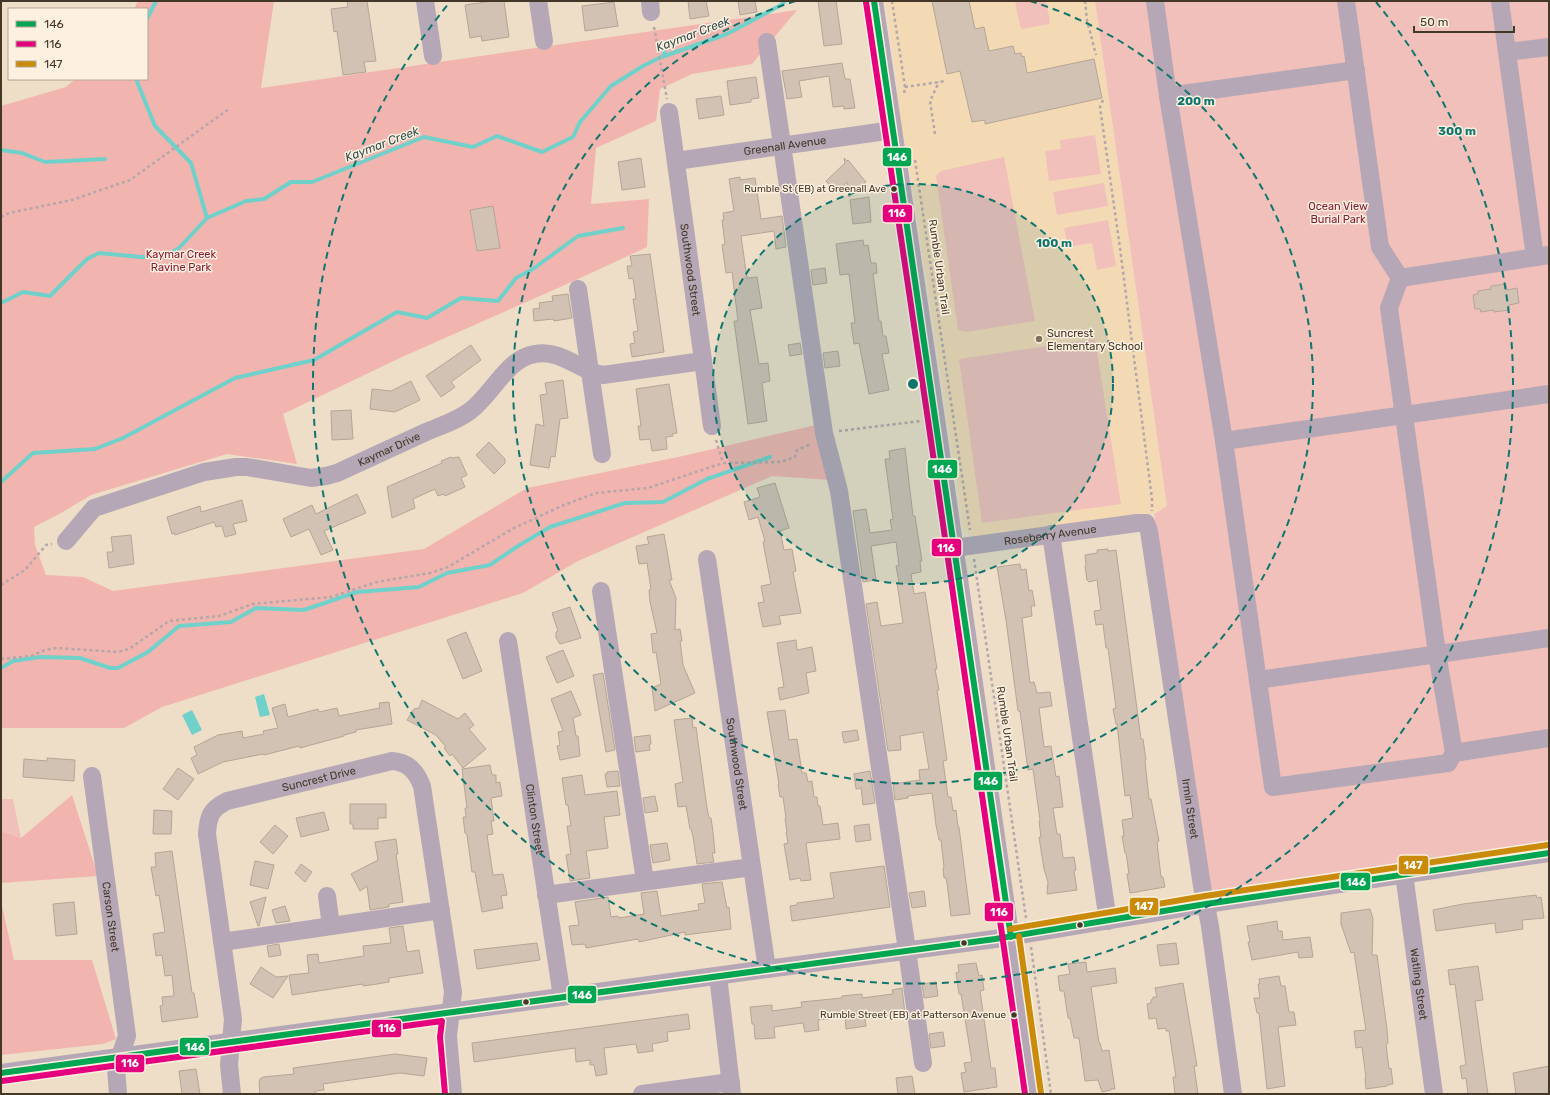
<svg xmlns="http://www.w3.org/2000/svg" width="1550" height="1095" font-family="Rubik,sans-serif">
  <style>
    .built { fill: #f4d9b5 }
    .green { fill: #f1c0ba }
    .forest { fill: #f2b4af }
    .water { fill: #70d1ca }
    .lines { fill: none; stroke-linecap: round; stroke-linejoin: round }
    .stream { stroke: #70d1ca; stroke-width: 4 }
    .building { fill: #d2c2b3; stroke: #b5a597 }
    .path { stroke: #b3a7aa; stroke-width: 2.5; stroke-dasharray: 3 3; stroke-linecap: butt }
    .minor { stroke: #b5a7b5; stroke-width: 18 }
    .bus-1-casing { stroke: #fcf0e0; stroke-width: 9 }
    .bus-2-casing { stroke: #fcf0e0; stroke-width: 9 }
    .bus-3-casing { stroke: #fcf0e0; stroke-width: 9 }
    .bus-1 { stroke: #00a651; stroke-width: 6 }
    .bus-2 { stroke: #e5007d; stroke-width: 6 }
    .bus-3 { stroke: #ca8a0a; stroke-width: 6 }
    .ring { fill: none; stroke: #0f766e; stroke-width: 2; stroke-dasharray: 7 5 }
    .bus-dot { fill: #433728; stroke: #fcf0e0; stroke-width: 1.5 }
    .poi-dot { fill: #7f7160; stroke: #fcf0e0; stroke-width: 1.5 }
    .labels { text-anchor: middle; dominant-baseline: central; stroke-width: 3; stroke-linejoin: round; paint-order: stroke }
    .bus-label { font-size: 10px; fill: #433728; stroke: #fcf0e0; text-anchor: end }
    .street-label { font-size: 11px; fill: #433728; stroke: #fcf0e0 }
    .park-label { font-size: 11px; fill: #871b32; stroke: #fcf0e0 }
    .poi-label { font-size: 11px; fill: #433728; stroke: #fcf0e0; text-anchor: start }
    .water-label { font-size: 12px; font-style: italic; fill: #304e4d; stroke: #fcf0e0 }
    .centre { fill: #0f766e; stroke: #fcf0e0; stroke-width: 2 }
    .ring-label { font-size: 12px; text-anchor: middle; font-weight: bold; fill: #0f766e; stroke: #fcf0e0; stroke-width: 3; stroke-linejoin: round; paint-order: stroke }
    .line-badge { stroke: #fcf0e0; stroke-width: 1.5 }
    .badge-label { font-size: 11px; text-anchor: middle; font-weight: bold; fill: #fff }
  </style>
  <rect width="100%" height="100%" fill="#eeddc7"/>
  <!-- built -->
  <path class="built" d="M886,1H1095L1167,506L1154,514L976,536L968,534L964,529L911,173L910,169L906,163L896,96L898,88Z"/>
  <!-- green -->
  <path class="green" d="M1015,1H1046L1050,22L1049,24L1022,29L1020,26Z
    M1095,1H1549V843L1222,892C1211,892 1209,885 1206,876L1154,514L1167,506Z
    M1095,135L1101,174L1049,181L1045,151L1061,149L1060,140Z
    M1004,157L1035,321L966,332L958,330L936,176L941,171Z
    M1104,183L1108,206L1057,215L1053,192Z
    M1108,220L1116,266L1097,270L1092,243L1068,247L1064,228Z
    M1095,339L1121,504L982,523L959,359Z
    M1,799H13L21,838L1,831Z"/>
  <!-- forest -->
  <path class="forest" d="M138,1H274L261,88L797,10L752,64L692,74L660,89L656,121L596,148L591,204L649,199L647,247L576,280L402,357L283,414L297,464L227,454L91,495L61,513L34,527L35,545L46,575L83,577L113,591L424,549L527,488L683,456L816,425L831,480L772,476L578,561L523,593L162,707L124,728H1V106L66,87L75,79H147V9H134Z
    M72,795L98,876L1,883V831L21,838Z
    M1,901L14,960H92L116,1039L103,1044L1,1055Z"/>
  <!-- water -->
  <path class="water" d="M264,694L270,715L260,717L255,697Z
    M192,710L202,730L192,735L182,715Z"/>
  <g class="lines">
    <!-- stream -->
    <path class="stream" d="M147,19L156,1
      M664,56L665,46
      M136,79L155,126L191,163L207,218
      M1,150L22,153L45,162L105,159
      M1,303L23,292L50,296L87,259L99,253L141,257H165L179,248L207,218L246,201L264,199L291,182H312L424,137L473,147L497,136L542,152L573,137L580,122L611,86L643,66L659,58L727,34L781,5L785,1
      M1,482L33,453L95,449L123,438L235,378L314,360L397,312L427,318L461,298L498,301L516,278L533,269L578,236L623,228
      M1,668L13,661L40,657L80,658L110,668H118L148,652L179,626L231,622L256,608L304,610L357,592L419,587L447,573L490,565L518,546L550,527L625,503L663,502L707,479L770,457"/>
  </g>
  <!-- building -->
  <path class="building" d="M347,1H367L376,61L364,62L366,72L343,75L337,31L334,32L331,9L348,7Z
    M493,1H504L509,37L482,41L481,36L470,38L465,5Z
    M688,1H706L709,16L690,19Z
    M738,1H755L757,12L740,15Z
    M818,1H836L842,44L824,46Z
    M932,1H969L975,29L984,27L989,51L1013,46L1015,54L1021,53L1022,57L1024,56L1027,73L1094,59L1102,98L985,124V120L972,122L960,71L947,74Z
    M614,2L618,26L585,31L582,6Z
    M842,63L845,79H850L855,108L844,109V106L833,107L829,76L799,81L802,97L787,99L782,71Z
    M756,77L759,98L751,99V102L730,105L727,81Z
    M721,96L724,115L699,119L696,99Z
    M641,158L645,187L622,190L618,162Z
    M844,158L847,161L848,160L866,182L849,197L847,182L837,193L826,181L845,163Z
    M740,177V180L755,178L761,219L782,216L786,247L776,249L774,231L741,236L747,278L757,277L762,308L750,310L759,364L768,363L770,381L762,383L767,421L748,424L734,321H738L732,272L726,273L722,245L725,244L722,220H724L723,213L734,211L729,179Z
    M869,197L871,222L853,224L850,200Z
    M493,206L500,248L477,251L470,210Z
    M863,240L864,246L868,245L871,263H876L877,273L873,274L879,321H881L883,336H886L889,353L882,354L889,390L869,394L859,343L854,344L851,323H855L849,274L840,275L836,244Z
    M650,254L664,352L632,357L630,344L635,343L633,332L638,331L633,299H636L633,278L629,279L627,266H632L630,256Z
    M825,268L827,283L813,285L811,270Z
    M1506,284L1507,290L1517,288L1519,303L1509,305V310L1494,312V310L1481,312L1480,309H1475L1473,295L1478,294V291L1491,289V286Z
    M568,294L572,318L554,321L553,319L534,321L533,309L540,308L539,303L553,301L552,296Z
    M800,343L802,354L790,356L788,345Z
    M471,345L481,360L451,382L455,387L441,397L426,376Z
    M838,351L840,366L825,368L823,353Z
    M563,380L568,418L560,419L555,457L551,456L549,468L530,465L536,424L544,426L540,395L547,394L545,383Z
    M411,381L420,400L395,412L370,409L372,389L391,391Z
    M669,384L677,433L672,434L673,436L666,437L667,449L652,451L650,439L640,440L638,426H641L636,389Z
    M351,410L353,439L332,440L331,411Z
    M489,442L505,459V463L494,474L476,455Z
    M905,448L913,516H915L922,561H920L921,572L911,574L914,594L925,592L937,669H935L939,690H937L947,760L943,761L948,797H951L953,811L956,810L958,827H959L970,914L951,916L947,883L946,878H944L943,868L944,867L941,840H939L936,825L932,793L908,796V798L895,800L893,784L920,780L919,770L929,769L923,732L900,736L901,750L888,751L866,604L877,602L881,626L903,623L897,583L899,582L896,566L899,565L896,542L871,546L876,580L863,582L853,511L866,509L870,533L892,530L890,520L893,519L885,459H890L889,451Z
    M451,457L452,458L459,457L467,475L461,478L465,487L445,496L444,494L438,496L435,489L413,499L415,508L392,518L387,487L442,463L441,461Z
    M775,483L789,528L780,531L784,550L792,549L796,571L793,572L801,613L779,616L781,624L763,627L758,603L764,602L761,586L771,584L763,542L765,541L758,517L749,520L744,502L760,497L757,488Z
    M357,494L366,513L324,531L333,550L321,555L309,529L291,537L283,519L312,505L316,514Z
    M242,500L247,521L233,524L236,534L225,537L222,526L216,527L214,522L175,535V533L172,534L167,517L200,506L201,512Z
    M664,534L672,580H669L676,598L675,630L680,629L682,641H680L683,665L695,693L655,711L652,688L661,684L656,652L653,653L651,634L657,633L650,602L649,590L651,589L647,563L639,564L636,546L649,544L647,537Z
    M131,535L134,564L109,568L107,552H113L111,537Z
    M1108,549V551L1116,550L1141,739H1143L1146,760L1145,761L1149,799H1151L1159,841L1157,842L1161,877H1163L1165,887L1130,893L1127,874H1129L1126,853H1125L1122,836H1124L1122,820L1133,818L1130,795L1125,796L1117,724H1116L1113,709L1116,708L1108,648H1106L1103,624L1096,625L1094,611L1101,610L1097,580L1089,582L1087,580L1085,566L1086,565L1085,555L1097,553V550Z
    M1020,564L1021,570L1026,569L1029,591L1032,590L1035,606H1031L1032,616L1022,618L1030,683L1034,682L1037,693L1050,692L1052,706L1039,708L1044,747L1051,746L1056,777L1059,776L1063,807L1053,808L1057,834H1060L1063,858L1074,857L1076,870L1074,871L1077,890L1047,894L1048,882L1044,869L1039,837H1041L1039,821L1040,820L1033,769L1028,770L1020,711H1018L1006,620L997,567Z
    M570,607L581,638L560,644L556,638V632L558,631L552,613Z
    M466,632L482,671L463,679L447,640Z
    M796,640L797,650L812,647L816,671L806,673L809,693L780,700L778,688L784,687L777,643Z
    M563,650L574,676L557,683L546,657Z
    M603,673L615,750L606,752L593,675Z
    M571,691L581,715L573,718L576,736H578L580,756L560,760L557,746L560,745L558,732L563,731L551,699Z
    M422,700L458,719L465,713L474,725L469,729L486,749L463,768L452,754L450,756L444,748L446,747L436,735L407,720L414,709L419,708Z
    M389,702L392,724L356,730V732L344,735V736L300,748L299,746L264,755L263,754L223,762L198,774L191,758L197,755L194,747L218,735L242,731L243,738L264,734L263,731L278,728L272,708L285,704L288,717L318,709L319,712L337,708L339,716L380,708L379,703Z
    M785,710L789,740L797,739L802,773H806L808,782L812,781L814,797H817L818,806H820L823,825L838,823L840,839L806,843L811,880L801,881L800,878L790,880L784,844L788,843L786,832H787L785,819L786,818L783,797H780L778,784H779L767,712Z
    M692,718L693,728L696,727L707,808L709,818H711L713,832L715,853H712L714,862L697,864L693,836L691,829H690L686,806L678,807L675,784L683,782L674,720Z
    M857,730L859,740L844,743L842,732Z
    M650,735L651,744L649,745L650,750L636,752L634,737Z
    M47,758L75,760L74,781L23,777L24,759L47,761Z
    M490,765L492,775H496V783L500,782L502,796L491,798L494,821H491L493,834L487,835L493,875L503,874L507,895L501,896L503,908L482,912L475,872H472L467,835L465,833L463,817H466L465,808H467L462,769Z
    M178,768L194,779L178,800L163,789Z
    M618,771L620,786L607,787L605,774H607V772Z
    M870,771L875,803L863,805L861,788L856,789L854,774Z
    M582,775L585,795L617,791L620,815L604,817L608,848L586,851L590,878L570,881L566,855L571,854L567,826H571L568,805H566L562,778Z
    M655,796L658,811L645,813L643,798Z
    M350,804H386V818H378V829H353V824H350Z
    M154,810L172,811L171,834H153Z
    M324,812L329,830L301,837L296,818Z
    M869,824L871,840L856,842L854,826Z
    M275,825L288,836L273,854L260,842Z
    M396,839L398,854H396L403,902L389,904V907L370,910L367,886L360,891L351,874L378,860L375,842Z
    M667,843L670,860L653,863L650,845Z
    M172,851L192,993H194L198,1017L162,1022L160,1006L163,1005L162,997L174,996L172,975L165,976L162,955L156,956L153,934L165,932L159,895L156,896L151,867H156L155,853Z
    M255,861L274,865L268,889L250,885Z
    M301,864L312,872L305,882L295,873Z
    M884,866L890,907L792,921L790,906L797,905V903L834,898L830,873Z
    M722,882L727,908L729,907L731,929L685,935V932L639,942L638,939L586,948L585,944L572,945L569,926L579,925L575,902L608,897L611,917L618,916L619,918L644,914L641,893L657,891L661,916L699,910L698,904L705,903L702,884Z
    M924,891L926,906L912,908L909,893Z
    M1536,895L1537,898L1541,897L1544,918L1522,920L1523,929L1496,933L1495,923L1436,931L1433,910L1463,904Z
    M266,897L259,926H258L250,902Z
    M74,902L77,934L56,936L53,904Z
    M285,906L290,921L276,923L272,910Z
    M1370,909L1373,919L1372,955H1377L1387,1029L1388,1043L1386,1044L1389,1069L1391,1068L1393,1084L1387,1085V1086L1366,1089L1365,1078H1366L1362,1047L1356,1048L1354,1031L1366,1030L1361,998L1354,952L1351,953L1341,924V913Z
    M1277,921L1278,931H1282L1283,940L1310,937L1313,957L1299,958L1298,952L1252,960L1248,942H1250L1247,926Z
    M403,926L407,952L419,950L423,973L389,978V982L377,984L363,986V984L292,995L289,975L309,973L307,955L318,954L319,963L364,956L363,946L391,943L389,928Z
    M537,943L540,960L477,969L474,950Z
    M1176,943L1179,964L1160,966L1157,945Z
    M279,944L281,955L269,957L267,946Z
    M1086,962L1087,972L1115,968L1117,983L1091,987L1099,1043H1100L1102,1051L1109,1050L1115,1089H1111V1090L1102,1092L1098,1080L1085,1081L1079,1038H1074L1070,1018H1068L1064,991H1060L1058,976L1070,974L1068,964Z
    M976,963L979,976L982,975L984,990L980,991L991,1068H995L997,1087L964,1092L961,1073L966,1072L964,1063L972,1062L961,994H959L956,973L959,972L958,965Z
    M1478,966L1483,1000L1475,1001L1488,1094H1468L1466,1078L1462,1079L1460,1066L1466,1065L1455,984L1450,985L1448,970Z
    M261,967L276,977L288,976L273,998L250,984Z
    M1279,976L1281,986H1285L1289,1012H1294L1296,1025L1278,1027L1285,1086L1267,1089L1259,1013H1257L1254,998H1260L1258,984H1260L1259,979Z
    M936,982L938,996L924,998L922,984Z
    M1183,983L1197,1066H1194L1198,1094H1175L1173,1077H1176L1169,1031H1166V1028L1158,1029L1156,1018L1149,1019L1147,1004L1151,1003V1000L1153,999V997H1157L1155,988Z
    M902,988L905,1014L865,1019L866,1026L846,1029L845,1017L818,1020L819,1030L805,1032L803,1023L774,1027L775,1038L755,1039L754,1024H752L750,1007L772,1005V1011L802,1007L801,1002L842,998V996L862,994V998L893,994L892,990Z
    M688,1014L690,1029L667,1032L668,1041L652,1044L653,1051L638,1053L636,1044L604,1048L607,1074L596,1076L594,1065H590V1060L576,1062L575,1048L474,1062L472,1043Z
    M943,1032L945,1046L931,1048L929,1034Z
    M395,1054L427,1058L424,1076L400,1073L323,1084L324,1090L315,1091L316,1094H260L259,1082L260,1079L263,1077L294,1074L293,1068Z
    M1549,1066V1094H1516L1513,1073Z
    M196,1069L200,1094H182L179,1071Z
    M912,1076L915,1094H898L896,1078Z"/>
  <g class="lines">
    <!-- path -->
    <path class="path" d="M892,1L905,87L904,94
      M1085,1L1087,20L1096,55
      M654,27L667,99
      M905,87L946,81
      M1103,100L1100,107L1120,248L1152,499V511
      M935,134L930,101L939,82
      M915,160L970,530
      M1,217L9,213L72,200L130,180L229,109
      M839,431L921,421
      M716,440L723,463
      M974,559L1026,918
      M1,585L25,570L46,545L52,544
      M1,659L31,656L45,650L57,648L118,652L129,649L169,621L219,616L253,604L331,597L377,582L430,573L448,567L514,528L564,505L596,493L648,488L723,463L781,462L795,457L797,450L811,444
      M1031,947L1051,1094"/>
    <!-- minor -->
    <g class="minor">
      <path d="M425,1L433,56"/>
      <path d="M538,1L544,41"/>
      <path d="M650,1L651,12"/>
      <path d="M874,1L936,419L1033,1094"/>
      <path d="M1155,1L1168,96L1224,441L1273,787L1448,763L1454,753L1549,738"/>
      <path d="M1346,1L1380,247L1400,278L1389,308L1437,653L1454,753"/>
      <path d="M1500,1L1535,257"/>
      <path d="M767,42L824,433L839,491L907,950L923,1063"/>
      <path d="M1508,52L1549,47"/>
      <path d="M1168,96L1356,70"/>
      <path id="s1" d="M669,112L712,426"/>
      <path id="s2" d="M676,161L893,130"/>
      <path d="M1400,278L1549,255"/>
      <path d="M578,289L602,454"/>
      <path d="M1224,441L1549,394"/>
      <path d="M1051,534L1108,921"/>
      <path id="s3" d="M66,541L94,508L204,472L236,467H247L311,478L326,476L337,473C367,459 396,446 426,432C440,426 457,421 470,411C492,395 507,358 535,354C562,349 579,371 603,375L703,361"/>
      <path id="s4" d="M954,548L1137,523H1146L1149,531L1202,886L1210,926L1233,1094"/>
      <path id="s5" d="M707,559L767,969"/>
      <path d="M601,591L645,881"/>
      <path id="s6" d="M508,641L562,997"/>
      <path d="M1258,680L1549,638"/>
      <path id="s7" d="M92,776L127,1036L116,1068L118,1094"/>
      <path id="s8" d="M1404,874L1434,1094"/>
      <path d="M546,895L752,867"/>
      <path d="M327,896L331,926"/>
      <path d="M222,942L441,910"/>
      <path d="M718,976L732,1094"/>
      <path d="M1,1073L767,969L995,939L1206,904L1549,853"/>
      <path id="s9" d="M232,1094L229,1065L233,1019L207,834C208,816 211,809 227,801L392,761C408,762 416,771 422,786L453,992L448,1036L453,1094"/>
      <path d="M642,1094L731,1082"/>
    </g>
    <!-- bus-1 casing -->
    <g class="bus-1-casing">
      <path id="bus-1" d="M874,1L1011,937
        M1,1073L995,939L1206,904L1549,853"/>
    </g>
    <!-- bus-2 casing -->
    <g class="bus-2-casing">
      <path id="bus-2" d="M866,2L928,420L1025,1094
        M2,1081L442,1021L440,1037L445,1094"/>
    </g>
    <!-- bus-3 casing -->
    <g class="bus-3-casing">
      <path id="bus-3" d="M1010,929L1205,896L1548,845
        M1019,936L1041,1093"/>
    </g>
    <!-- bus-1 -->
    <use href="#bus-1" class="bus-1"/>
    <!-- bus-2 -->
    <use href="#bus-2" class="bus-2"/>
    <!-- bus-3 -->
    <use href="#bus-3" class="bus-3"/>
  </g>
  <!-- distance rings -->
  <circle cx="913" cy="384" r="200" fill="#0f766e" fill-opacity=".12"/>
  <g class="ring">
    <circle cx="913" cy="384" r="200"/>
    <path d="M1030 1A400 400 0 1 1 796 1"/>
    <path d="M1376 2A600 600 0 1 1 450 2"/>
  </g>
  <!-- markers -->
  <g class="bus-dot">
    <circle cx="894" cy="189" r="3.5"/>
    <circle cx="1080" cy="925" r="3.5"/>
    <circle cx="964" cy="943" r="3.5"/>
    <circle cx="526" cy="1002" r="3.5"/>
    <circle cx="1014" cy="1015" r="3.5"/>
  </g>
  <circle class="poi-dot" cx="1039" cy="339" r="4"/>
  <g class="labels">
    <!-- bus labels -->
    <g class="bus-label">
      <text x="886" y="189">Rumble St (EB) at Greenall Ave</text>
      <text x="1006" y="1015">Rumble Street (EB) at Patterson Avenue</text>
    </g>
    <!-- street labels -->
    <g class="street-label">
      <text stroke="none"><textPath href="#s2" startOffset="110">Greenall Avenue</textPath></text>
      <text transform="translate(939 267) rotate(82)">Rumble Urban Trail</text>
      <text stroke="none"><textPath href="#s1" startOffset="159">Southwood Street</textPath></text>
      <text stroke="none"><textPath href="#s3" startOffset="351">Kaymar Drive</textPath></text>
      <text stroke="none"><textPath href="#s4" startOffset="97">Roseberry Avenue</textPath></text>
      <text transform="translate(1007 734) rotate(82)">Rumble Urban Trail</text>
      <text stroke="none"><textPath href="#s5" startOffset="207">Southwood Street</textPath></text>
      <text stroke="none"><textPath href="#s9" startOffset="398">Suncrest Drive</textPath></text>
      <text stroke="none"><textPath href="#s4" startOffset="483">Irmin Street</textPath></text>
      <text stroke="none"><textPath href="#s6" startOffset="180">Clinton Street</textPath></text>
      <text stroke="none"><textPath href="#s7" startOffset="142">Carson Street</textPath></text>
      <text stroke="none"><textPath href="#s8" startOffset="111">Watling Street</textPath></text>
    </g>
    <!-- park labels -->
    <g class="park-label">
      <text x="1338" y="206">Ocean View<tspan x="1338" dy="13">Burial Park</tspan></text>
      <text x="181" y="254">Kaymar Creek<tspan x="181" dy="13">Ravine Park</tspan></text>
    </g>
    <!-- poi labels -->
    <g class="poi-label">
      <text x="1047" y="333">Suncrest<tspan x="1047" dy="13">Elementary School</tspan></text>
    </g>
    <!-- water labels -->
    <g class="water-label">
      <text transform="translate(693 34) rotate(-21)">Kaymar Creek</text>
      <text transform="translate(382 144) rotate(-21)">Kaymar Creek</text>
    </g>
  </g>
  <circle cx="913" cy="384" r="6" class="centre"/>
  <g class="ring-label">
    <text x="1196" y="105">200 m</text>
    <text x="1457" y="135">300 m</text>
    <text x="1054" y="247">100 m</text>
  </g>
  <g class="line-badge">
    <rect x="882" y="147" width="30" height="20" rx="4" fill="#00a651"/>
    <rect x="882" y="204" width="31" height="19" rx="4" fill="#e5007d"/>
    <rect x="927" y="459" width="31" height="20" rx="4" fill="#00a651"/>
    <rect x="931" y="538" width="31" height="19" rx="4" fill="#e5007d"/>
    <rect x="973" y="771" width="30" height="20" rx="4" fill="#00a651"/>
    <rect x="1398" y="855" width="31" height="20" rx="4" fill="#ca8a0a"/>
    <rect x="1340" y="872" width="31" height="19" rx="4" fill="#00a651"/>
    <rect x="1129" y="897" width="30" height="19" rx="4" fill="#ca8a0a"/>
    <rect x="984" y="902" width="30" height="20" rx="4" fill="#e5007d"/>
    <rect x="567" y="985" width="30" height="19" rx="4" fill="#00a651"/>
    <rect x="371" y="1019" width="31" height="19" rx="4" fill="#e5007d"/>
    <rect x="179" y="1037" width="31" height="19" rx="4" fill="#00a651"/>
    <rect x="115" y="1054" width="30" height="19" rx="4" fill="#e5007d"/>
  </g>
  <g class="badge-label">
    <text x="897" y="161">146</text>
    <text x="897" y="217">116</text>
    <text x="942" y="473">146</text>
    <text x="946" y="552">116</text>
    <text x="988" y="785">146</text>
    <text x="1413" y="869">147</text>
    <text x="1356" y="886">146</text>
    <text x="1144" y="910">147</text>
    <text x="999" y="916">116</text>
    <text x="582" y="999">146</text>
    <text x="387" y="1032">116</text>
    <text x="195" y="1051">146</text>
    <text x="130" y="1067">116</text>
  </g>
  <!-- border -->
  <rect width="1550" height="1095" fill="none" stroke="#433728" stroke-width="4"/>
  <!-- legend -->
  <rect x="8" y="8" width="140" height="72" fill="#fcf0e0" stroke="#b2a696"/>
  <rect x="16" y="21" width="20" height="6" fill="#00a651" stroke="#b2a696"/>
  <text x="44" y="28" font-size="12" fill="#433728">146</text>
  <rect x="16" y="41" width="20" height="6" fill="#e5007d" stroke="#b2a696"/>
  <text x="44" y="48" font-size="12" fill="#433728">116</text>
  <rect x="16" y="61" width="20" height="6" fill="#ca8a0a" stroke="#b2a696"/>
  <text x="44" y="68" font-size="12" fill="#433728">147</text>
  <!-- scale -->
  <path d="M1414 26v6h100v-6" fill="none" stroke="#433728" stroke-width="2"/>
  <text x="1420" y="26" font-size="12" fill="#433728" stroke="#fcf0e0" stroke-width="3" paint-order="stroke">50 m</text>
</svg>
